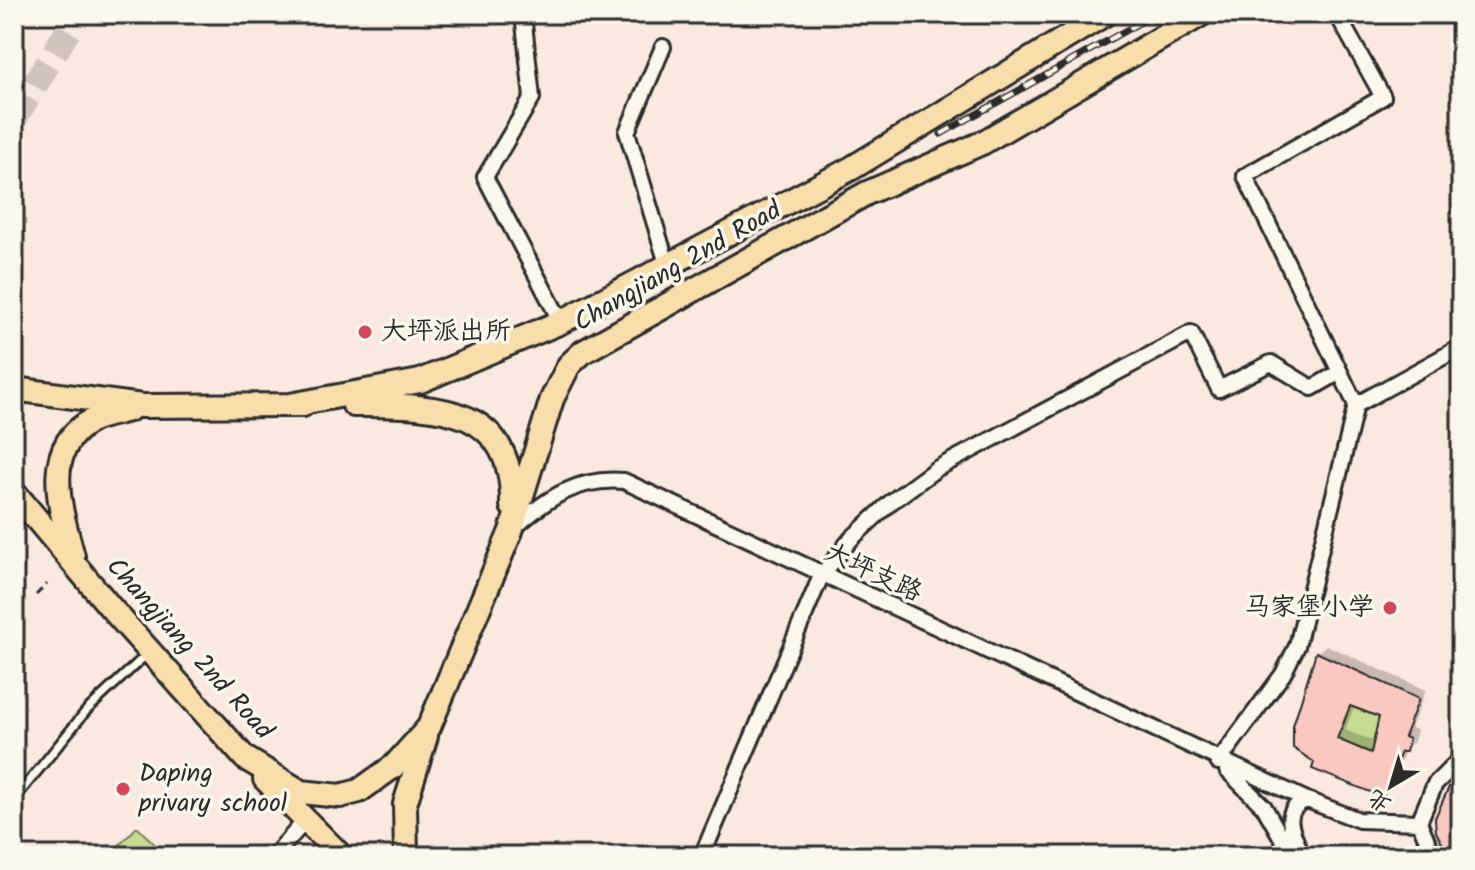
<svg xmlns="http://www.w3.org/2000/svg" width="1475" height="870" font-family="Kalam,'LXGW WenKai TC',sans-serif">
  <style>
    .green { fill: #c7dc91; stroke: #79845e; stroke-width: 2 }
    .shadow { fill: #0003; fill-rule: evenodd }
    .building { fill: #f9c9c1; stroke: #2b2b2b; stroke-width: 2; fill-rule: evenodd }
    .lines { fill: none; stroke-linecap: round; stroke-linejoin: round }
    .highway-tunnel { stroke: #d1c3bb; stroke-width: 26; stroke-dasharray: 26 13; stroke-linecap: butt }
    .lane-casing { stroke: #2b2b2b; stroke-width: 13 }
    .street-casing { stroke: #2b2b2b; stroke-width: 20 }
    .primary-casing { stroke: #2b2b2b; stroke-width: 28 }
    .path { stroke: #2b2b2b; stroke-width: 3; stroke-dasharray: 8 6; stroke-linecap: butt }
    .lane { stroke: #fbf7ec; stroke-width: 7 }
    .street { stroke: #fbf7ec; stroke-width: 14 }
    .primary { stroke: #f8deab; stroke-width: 22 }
    .rail-casing { stroke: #2b2b2b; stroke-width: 7 }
    .rail { stroke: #fbf7ec; stroke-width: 4; stroke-dasharray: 12; stroke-linecap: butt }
    .poi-dot { fill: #d1495b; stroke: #fbf7ec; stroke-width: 3 }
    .labels { text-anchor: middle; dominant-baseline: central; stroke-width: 7; stroke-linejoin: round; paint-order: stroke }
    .street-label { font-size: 26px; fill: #2b2b2b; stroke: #fbf7ec }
    .poi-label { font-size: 26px; fill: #2b2b2b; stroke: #fbf7ec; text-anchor: start }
  </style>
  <rect width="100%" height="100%" fill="#fae9df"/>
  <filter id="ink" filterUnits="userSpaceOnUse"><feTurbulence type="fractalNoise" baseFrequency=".0125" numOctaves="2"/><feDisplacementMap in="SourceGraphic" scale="16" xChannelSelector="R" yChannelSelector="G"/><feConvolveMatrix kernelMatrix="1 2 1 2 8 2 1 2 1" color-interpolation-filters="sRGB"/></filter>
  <g filter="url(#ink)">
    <!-- green -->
    <path class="green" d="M1347,705L1379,717L1371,753L1334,738C1342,730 1349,716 1347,705Z
      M137,827L167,856H109Z"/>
    <!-- shadow -->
    <path class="shadow" d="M1326,645L1426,690L1411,728L1417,730L1414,741L1405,750L1391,786L1382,795L1315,768L1317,654ZM1355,705L1381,716L1376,742L1345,730Z"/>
    <!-- building -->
    <path class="building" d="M1316,652L1419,699L1404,737L1409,739L1406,752H1401L1383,797L1312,769L1314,762L1293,748V726ZM1350,706L1379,717L1371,753L1337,739Z
      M1461,778V856H1449L1436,832L1435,818L1449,787Z"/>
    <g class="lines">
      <!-- highway-tunnel -->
      <path class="highway-tunnel" d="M14,119L78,14"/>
      <!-- lane casing -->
      <g class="lane-casing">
        <path id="lane" d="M14,800L86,711L148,653"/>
      </g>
      <!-- street casing -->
      <g class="street-casing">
        <path id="street" d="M523,14L532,98L485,177L561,322
          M663,47L627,132L668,267
          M1356,405L1461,347
          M514,528C547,498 578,477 624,481L1307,800L1359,820L1419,822
          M1218,762L1283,674L1297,646L1356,405L1245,176L1383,97L1337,14
          M1227,770L1264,807L1292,856
          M274,856L304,822
          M702,856L821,576L851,539L891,502L936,469L1191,333L1219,389L1271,363L1312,388L1340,372
          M1303,856C1294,837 1278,810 1307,800
          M1434,856L1419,822L1435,784L1461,758"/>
      </g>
      <!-- primary casing -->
      <g class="primary-casing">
        <path id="primary" d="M14,389L142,406L303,405
          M290,405L420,381L561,322L852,168L1105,14
          M354,405C433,406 514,402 512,506
          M14,492L111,608L245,758L301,792L340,796L359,791L394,766L429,727L511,531L552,399L569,365L583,352L867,193L982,143L1202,14
          M73,556C61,511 39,447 93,420C104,415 118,413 129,410
          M265,779L341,856
          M406,856L405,804L426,736"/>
      </g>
      <!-- path -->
      <path class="path" d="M36,595L47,584"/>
      <!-- lane -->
      <use href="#lane" class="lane"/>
      <!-- street -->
      <use href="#street" class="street"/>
      <!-- primary -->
      <use href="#primary" class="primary"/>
      <!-- rail casing -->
      <g class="rail-casing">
        <path id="rail" d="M941,134L1155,14"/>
      </g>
      <!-- rail -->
      <use href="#rail" class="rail"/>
    </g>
  </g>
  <!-- markers -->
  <g class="poi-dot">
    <circle cx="365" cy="332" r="8"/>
    <circle cx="1390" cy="608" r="8"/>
    <circle cx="123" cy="789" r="8"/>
  </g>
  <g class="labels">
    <!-- street labels -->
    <g class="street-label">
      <text transform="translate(678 267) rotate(-30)">Changjiang 2nd Road</text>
      <text transform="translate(873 573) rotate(25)">大坪支路</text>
      <text transform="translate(189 649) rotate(48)">Changjiang 2nd Road</text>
    </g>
    <!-- poi labels -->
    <g class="poi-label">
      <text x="381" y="332">大坪派出所</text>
      <text x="1374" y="608" text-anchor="end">马家堡小学</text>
      <text x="139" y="774">Daping<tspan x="139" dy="30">privary school</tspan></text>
    </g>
  </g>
  <!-- margin -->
  <rect width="1475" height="870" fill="none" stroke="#fbf7ec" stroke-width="48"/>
  <rect x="24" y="24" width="1427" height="822" fill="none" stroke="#2b2b2b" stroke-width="3" filter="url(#ink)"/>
  <!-- north arrow -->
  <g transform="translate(1391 786) rotate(218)" stroke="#fbf7ec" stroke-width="6" paint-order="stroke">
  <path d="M0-6L14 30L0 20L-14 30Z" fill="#2b2b2b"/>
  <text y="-12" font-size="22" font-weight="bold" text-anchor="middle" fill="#2b2b2b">北</text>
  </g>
</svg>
